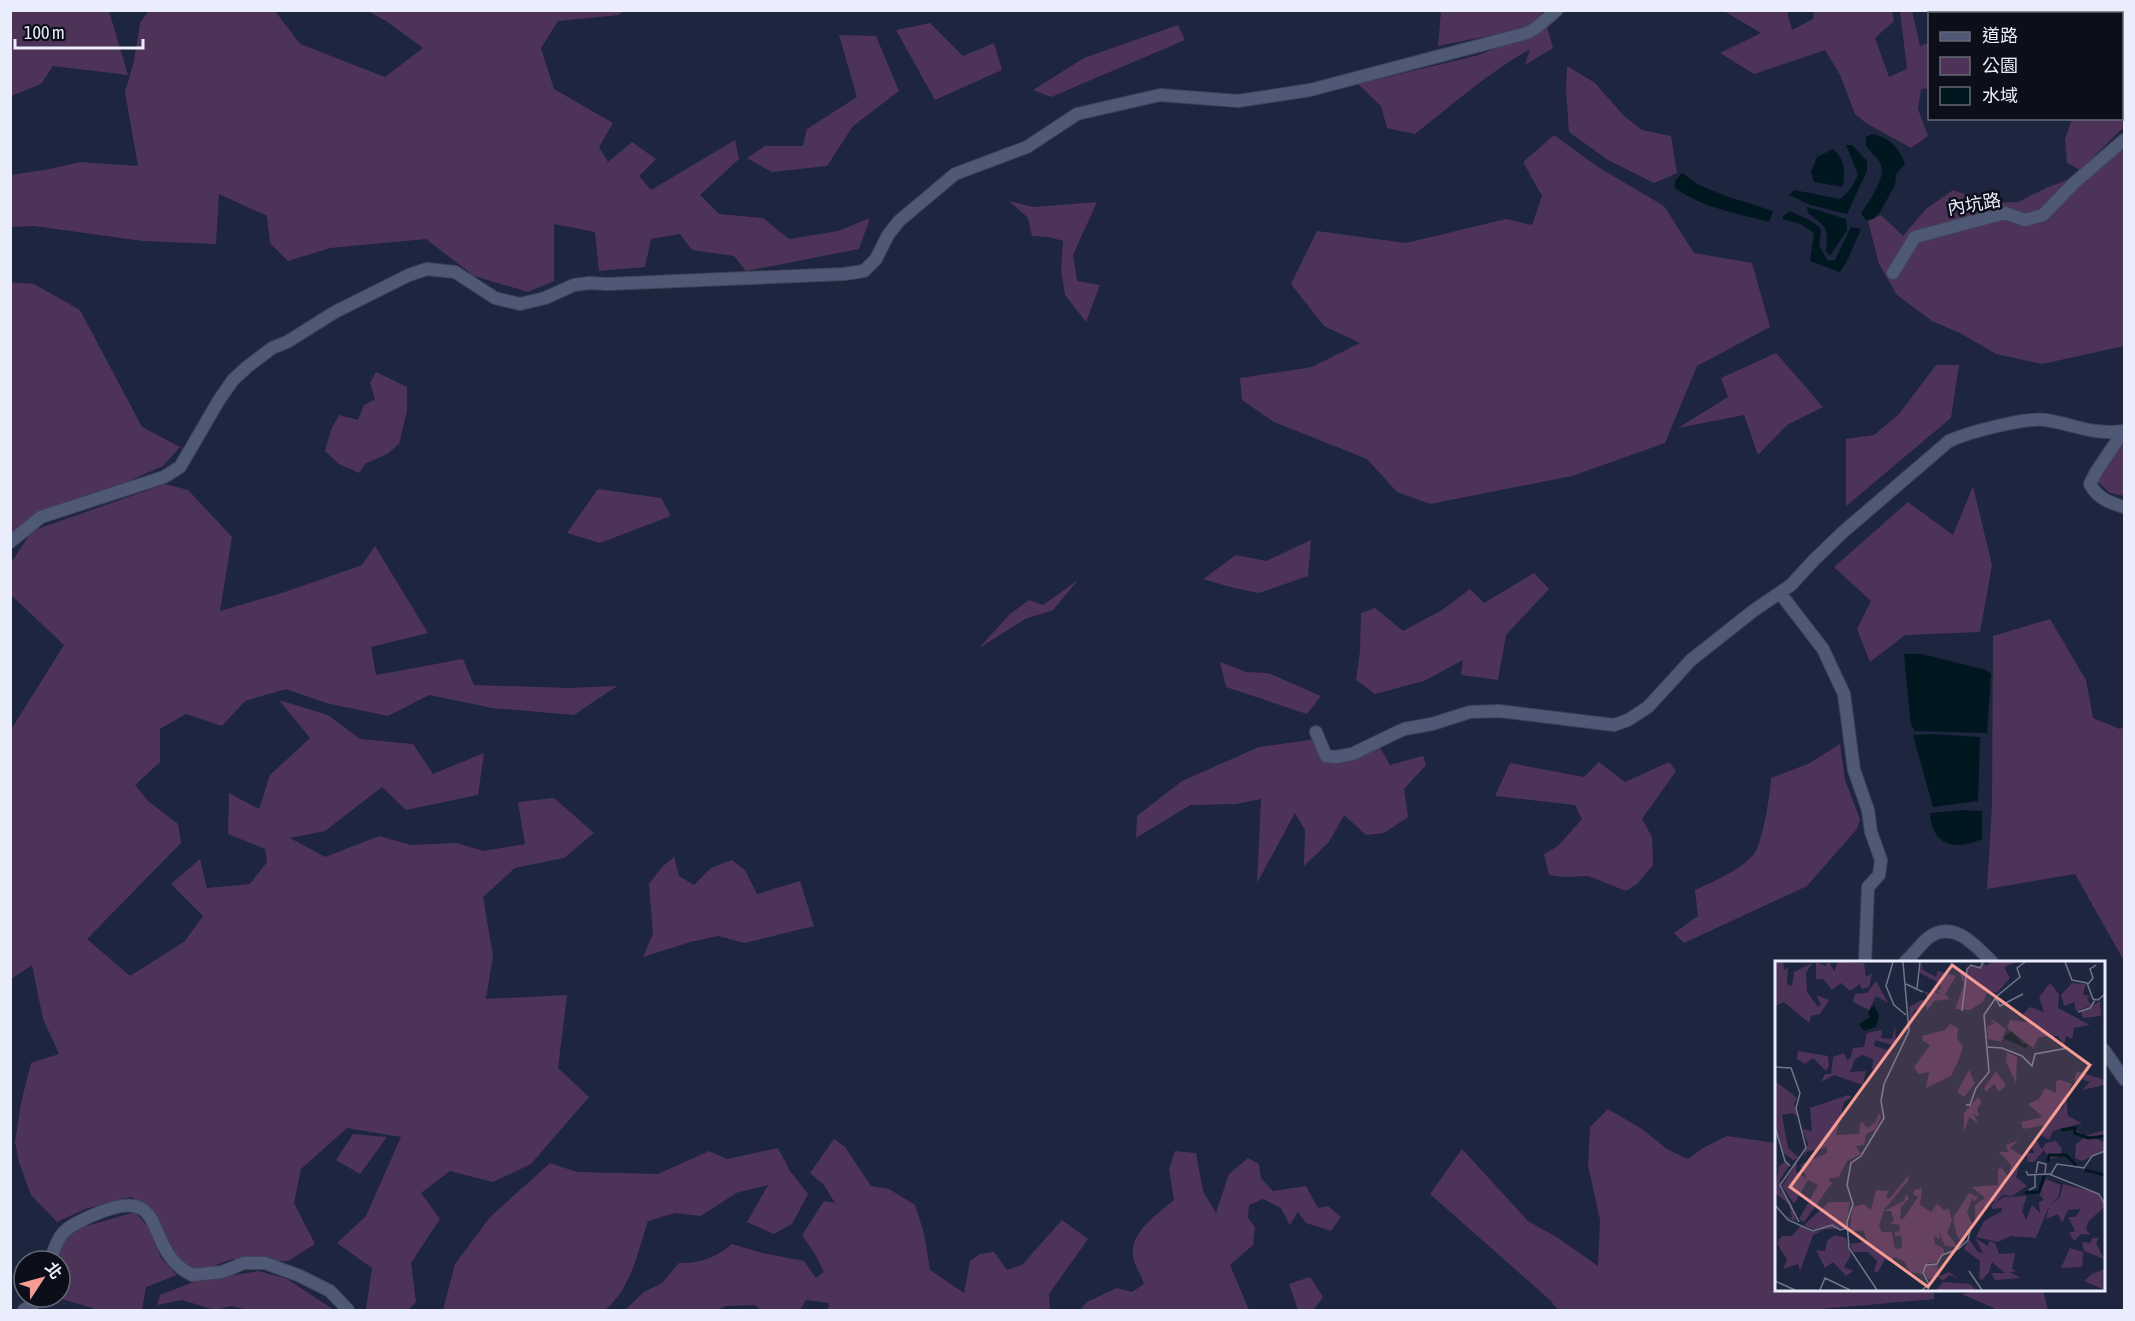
<svg xmlns="http://www.w3.org/2000/svg" width="2135" height="1321" font-family="'Asap Condensed','Noto Sans TC',sans-serif">
  <style>
    .green { fill: #4e3358 }
    .water { fill: #001720 }
    .lines { fill: none; stroke-linecap: round; stroke-linejoin: round }
    .minor-casing { stroke: #3e4358; stroke-width: 14 }
    .minor { stroke: #4f5874; stroke-width: 12 }
    .labels { text-anchor: middle; dominant-baseline: central; stroke-width: 5; stroke-linejoin: round; paint-order: stroke }
    .street-label { font-size: 18px; fill: #eaeefc; stroke: #0c0f1a }
    .inset-river { fill: none; stroke: #001720; stroke-width: 3 }
    .inset-road { fill: none; stroke: #70758a; stroke-width: 1.5 }
    .view { fill: #f59c94; fill-opacity: 0.15; stroke: #f59c94; stroke-width: 3 }
    .inset-edge { fill: none; stroke: #eaeefc; stroke-width: 3 }
  </style>
  <rect width="100%" height="100%" fill="#1e253e"/>
  <!-- green -->
  <path class="green" d="M11,10L109,11L128,75L53,66L41,84L11,96Z
    M149,10L275,11L300,44L385,77L423,48L386,21L368,11H623L619,15L558,21L541,48L554,89L613,123L599,147L608,162L632,142L656,159L639,176L651,190L735,140L739,159L700,195L719,214L763,218L789,239L838,231L870,218L859,249L746,271L734,256L692,250L680,234L651,239L645,267L599,271L595,232L554,224V281L528,292L474,276L426,239L330,248L288,261L270,243L267,216L219,194L216,244L143,241L34,226L11,227V175L50,169L80,162L138,166L125,92L134,61L140,23Z
    M1441,11H1542L1543,14L1527,28L1438,46Z
    M1724,11H1787L1792,30L1813,19L1814,11H1892L1894,21L1875,38L1889,77L1907,69L1900,11H1912L1920,46L1929,43V88L1921,89L1918,109L1928,136L1911,148L1866,123L1855,114L1840,75L1825,50L1754,74L1720,53L1761,33Z
    M2062,11L2063,13L1961,14L1960,11Z
    M930,23L963,56L994,43L1002,70L935,100L896,30Z
    M1178,25L1185,40L1051,97L1033,90L1084,58Z
    M1547,27L1553,48L1525,65L1530,49C1489,72 1452,105 1415,134L1387,128L1381,106L1358,84L1479,55Z
    M839,35L876,36L899,91L853,126L827,166L772,172L747,158L765,146H803L807,129L857,97Z
    M1567,66L1595,83L1624,116L1642,130L1671,136L1677,173L1654,183L1608,160L1569,132L1566,91Z
    M2122,97L2124,100V127L2080,170L2067,163L2065,139L2072,119L2122,118Z
    M1554,135L1598,167L1664,206L1694,253L1752,263L1770,327L1697,366L1665,443L1572,476L1430,504L1397,492L1367,459L1274,422L1242,400L1240,378L1312,367L1360,343L1324,326L1291,284L1317,231L1406,243L1506,219L1532,225L1542,196L1523,162Z
    M2124,136V346L2042,364L1996,354L1960,333L1932,321L1897,295L1879,264L1868,221L1881,215L1903,236L1926,209L1953,190L1990,203L2018,202L2046,188L2091,171Z
    M1009,201L1034,207L1097,202L1073,255L1077,281L1100,285L1086,322L1065,295L1061,270L1063,241L1049,237L1032,236L1028,218Z
    M10,282L34,284L80,310L142,427L180,447L163,466L11,533Z
    M1776,353L1823,407L1787,425L1758,455L1744,415L1678,428L1728,397L1721,378Z
    M1936,365H1959L1951,418L1846,506V439L1874,435L1899,414Z
    M376,372L407,387V411L399,444L387,454L365,464L359,473L339,464L325,451L331,430L339,415L358,420L364,405L375,399L370,383Z
    M2124,437V496L2110,493L2097,481Z
    M165,484L188,490L232,537L220,611L285,592L362,565L375,546L428,633L371,647L376,675L463,659L474,685L569,688L617,686L574,715L492,708L429,695L388,716L326,703L286,689L245,701L222,726L186,714L160,729V762L135,785L148,801L178,824L181,843L87,939L130,976L185,941L203,916L171,884L200,859L207,888L250,884L267,862L265,849L228,834L229,793L259,809L270,775L310,738L279,700L328,715L360,739L413,744L433,774L484,753L478,795L406,810L382,787L325,831L290,838L325,857L379,836L411,845L456,843L484,851L525,844L518,802L554,798L594,833L564,858L515,868L483,897L493,956L486,999L567,995L558,1068L589,1097L531,1164L493,1182L450,1171L421,1193L440,1219L411,1263L416,1302L408,1310L366,1309L372,1268L337,1243L366,1216L401,1137L347,1128L301,1169L294,1203L315,1244L288,1261L232,1259L208,1268H190L178,1261L166,1240L151,1208L131,1197L85,1209L57,1222L31,1195L19,1162L15,1142L21,1103L31,1063L59,1054L43,1019L32,965L11,979V728H12L64,645L11,595V563L32,531Z
    M1973,486L1992,565L1980,632L1905,635L1870,662L1857,629L1871,601L1834,567L1908,502L1953,535Z
    M598,489L661,498L671,516L600,543L567,533Z
    M1311,540L1308,576L1259,593L1230,587L1203,579L1236,555L1266,561Z
    M1534,573L1549,589L1506,635L1498,680L1461,675L1463,660L1424,681L1375,694L1356,680L1360,651L1361,613L1375,608L1403,631L1442,610L1470,589L1484,603Z
    M1078,580L1053,610L1025,619L979,648L1010,614L1029,600L1043,605Z
    M2050,619L2086,680L2093,718L2120,729L2124,726V961L2075,874L1987,889L1992,806L1993,636Z
    M1220,662L1246,672L1268,673L1321,696L1307,714L1226,687Z
    M1324,738L1327,754L1377,742L1390,765L1423,756L1426,765L1404,789L1408,817L1384,833L1366,835L1344,815L1329,842L1304,866L1305,830L1295,813L1257,883L1261,799L1236,804L1190,805L1136,838L1137,816L1182,781L1259,747Z
    M1840,744L1845,780L1860,819L1857,829L1807,886L1684,943L1674,933L1698,916L1695,890C1713,882 1741,870 1754,854C1762,844 1771,792 1771,778L1808,764Z
    M1599,762L1625,782L1669,762L1676,771L1642,819L1652,837L1653,865L1637,884L1626,891L1588,876L1565,877L1549,875L1544,854L1558,846L1582,819L1575,805L1495,796L1510,763L1584,777Z
    M674,857L679,876L694,885L711,868L732,860L745,870L757,894L800,881L814,926L745,943L718,936L690,942L643,957L653,934L649,884L662,867Z
    M1608,1109L1642,1129L1667,1149L1688,1159L1703,1148L1727,1136L1776,1143V1290H1934V1299L1810,1310H1558L1551,1301L1430,1194L1462,1149L1528,1221L1558,1238L1598,1266L1600,1220L1588,1165L1590,1127Z
    M353,1134L387,1137L360,1174L336,1160Z
    M834,1139L845,1147L871,1186L889,1189L915,1205L924,1233L930,1270L964,1293L970,1261L980,1254L994,1252L1007,1270L1022,1265L1062,1220L1088,1239L1049,1294L1050,1310H828L829,1303L806,1300L800,1310H761L755,1305L726,1306L717,1310H625L644,1292L662,1283L679,1263C699,1264 717,1257 732,1244L762,1253L804,1261L816,1278L824,1272L815,1254L802,1235L824,1201L835,1203L824,1185L810,1173Z
    M778,1148L790,1171L808,1194L792,1224L774,1234L747,1222L768,1185L736,1193L701,1216L675,1213L648,1221C638,1251 631,1289 605,1310H443L455,1264L490,1217L550,1163L577,1172L658,1174L709,1151L727,1159Z
    M1175,1151L1196,1153L1203,1191L1216,1213L1229,1174L1248,1158L1259,1164L1261,1178L1273,1191L1306,1186L1318,1208L1328,1206L1341,1217L1331,1231L1306,1223L1298,1212L1290,1225L1281,1208L1263,1199L1249,1205L1248,1218L1255,1227L1253,1245L1230,1265L1249,1310H1080L1087,1302L1117,1288L1132,1292L1144,1284C1141,1275 1134,1265 1133,1256C1130,1231 1158,1214 1174,1200L1169,1169Z
    M135,1212L149,1228L161,1258L177,1275L146,1287L142,1310H99L55,1297H60V1261H56L69,1231Z
    M259,1271L287,1279L334,1310H248L231,1306L215,1310L182,1300L157,1305L160,1295L196,1281Z
    M1310,1277L1323,1297L1314,1309L1298,1310L1289,1284Z
    M1978,1290H2043L2048,1310H1998L1962,1294Z"/>
  <!-- water -->
  <path class="water" d="M1872,134C1889,137 1900,148 1905,164L1896,174L1895,185L1880,212L1873,219L1866,220L1861,214C1868,203 1886,178 1881,165C1878,157 1871,153 1866,146V137Z
    M1846,145H1852L1867,161V171L1847,214L1811,205L1789,195L1794,190L1840,199C1849,193 1854,184 1858,174Z
    M1833,149C1845,159 1845,171 1843,187L1814,182L1811,172L1817,157Z
    M1682,173L1699,185L1726,196L1773,211L1769,222C1737,213 1703,208 1675,188V181Z
    M1807,207L1846,219L1847,230L1830,256L1826,251C1828,226 1827,228 1808,213Z
    M1790,211L1813,222L1821,229L1819,246L1828,261L1835,260L1851,227L1861,229L1847,261L1840,272L1810,261L1814,233L1800,224L1783,219V216Z
    M1904,654H1922L1986,670L1991,674L1987,733L1915,731L1911,725Z
    M1931,734L1980,737L1978,801L1933,807L1913,735Z
    M1962,810L1982,811V839C1955,851 1932,846 1930,813Z"/>
  <g class="lines">
    <!-- minor casing -->
    <g class="minor-casing">
      <path id="minor" d="M1893,273L1915,237L2005,213L2025,220L2043,215L2074,183L2124,140
        M2123,432L2096,472L2090,484C2097,498 2110,503 2124,507
        M10,542L41,517L164,477L180,467L219,400L233,380L247,367L272,348L287,342L335,312L409,275L427,269L455,272L495,298L520,304L545,298L574,285L589,283L607,284L844,274L864,271L876,259L888,235L899,221L955,174L1027,147L1077,114L1160,95L1238,101L1310,90L1527,33L1536,28L1557,10
        M1780,593L1823,649L1844,694L1854,770L1868,810L1871,832L1881,860L1879,875L1868,887L1865,962
        M1316,732L1326,756L1336,757L1352,754L1404,729L1432,724L1470,712L1499,711L1614,725L1628,720L1648,707L1691,660L1753,611L1791,585L1814,560L1843,532L1949,441C1969,432 2026,417 2046,420C2077,425 2090,435 2124,431
        M1905,962C1913,955 1920,945 1928,938C1953,919 1975,945 1992,962
        M2104,1050L2124,1079
        M50,1261C60,1231 63,1229 91,1216C174,1179 139,1249 192,1275L222,1272L244,1263H265L300,1276L330,1291L348,1310
        M24,1310L34,1304L37,1297"/>
    </g>
    <!-- minor -->
    <use href="#minor" class="minor"/>
  </g>
  <g class="labels">
    <!-- street labels -->
    <g class="street-label">
      <text transform="translate(1974 204) rotate(-10)">內坑路</text>
    </g>
  </g>
  <!-- overview -->
  <g transform="translate(1775 961)">
    <rect width="330" height="330" fill="#1e253e"/>
    <path d="M8,1L9,9L13,6L12,23L17,25L19,11L37,2L31,12L32,31L43,46L46,43L41,34L54,39L45,53L36,55L34,62L9,41L0,45V2ZM41,1L50,5L54,1L59,10L63,1L89,2L91,16L97,12L94,26L87,28L85,23L75,30L66,22L57,29L48,18H41ZM146,1L148,9L161,16L163,10L181,15L170,33L175,38L159,40L151,51L152,45L139,50L135,63L134,46L146,39L154,41L149,30L157,33L159,30L167,35L159,27L165,29L166,23L145,12ZM208,1L211,5L216,1H242L229,6L235,17L222,32L213,30L208,41L195,49L180,48L189,23L184,11L189,13L195,4L206,6ZM101,20L113,42L101,35L94,49L78,41L80,33L92,32ZM275,22L284,33L283,47L315,64L299,67L297,78L291,75L289,85L283,75L264,76L258,87L232,67L235,59L252,61L248,53L255,46L269,51L264,36ZM297,22L311,23L308,33L316,36L312,37L316,45L301,50L299,41L289,45L286,34ZM325,40L326,55L308,57L306,51ZM215,57L231,68L226,81L213,78L212,65L219,63ZM175,63L183,67L182,77L188,86L184,98L176,115L151,127L154,111L143,113L139,106L155,84L148,80L147,75L170,69ZM120,65L121,85L100,79L99,85L113,89L105,105L97,109L98,98L88,94L80,98L75,111L91,110L88,124L59,114L46,121L50,113H56L58,96L69,92L72,99L75,98L78,87L89,86L92,72L107,69L106,77L117,78ZM23,90L53,95L54,105L51,110L38,97L30,103L22,98ZM232,91L242,96L241,122L231,101ZM194,109L200,122L189,136L182,131ZM221,110L231,124L224,131L219,123L211,131L209,127ZM302,110L330,119V124L307,129L315,121L304,117L299,120ZM286,119L297,123L286,143L287,150L291,136L293,155L307,162L278,170L274,179L267,175V167L275,163L248,168L246,161L268,156L253,143L264,138L270,127L281,132V120ZM0,120L22,137L19,143L23,155L17,152L7,154L13,187L24,197L18,199L8,192L0,164ZM73,134L77,136L69,141L61,174L84,173L86,160L92,167L100,162L104,152L106,156L100,169L91,173L89,184L81,185L86,193L72,200L64,216L53,218L57,222L29,261L24,258L43,224L33,219L19,243L7,225L22,201L21,211L32,218L25,204L52,192V186L32,191L28,197L33,183L27,168L37,170L35,147ZM203,136L207,141L202,148L204,156L198,153L203,162L194,156L189,171V152ZM300,168L310,175L330,169V175L319,176L330,182V189L307,200L300,197L301,183L309,177L299,172ZM260,178L267,188L271,182L281,180L287,188L285,195L274,198L269,189L259,201H253L251,192H260L256,186ZM244,179L235,187L247,195L241,216L252,225L237,235L228,234L219,242L214,239L213,248L208,246L200,264V244L210,237L197,226L223,224V208L227,207L234,217L236,204L224,191H233L231,184ZM10,201L14,205L5,219V228L16,241L21,260L12,257L10,255L17,257L14,243L0,232L4,205ZM134,214L133,220L109,249L104,265L107,271H117L120,288L127,287L126,275H120V270L124,272L125,264L115,262L119,260L116,250H109L129,240L131,233L134,237L126,246L125,259L129,257L143,236L138,233L140,229L147,227L145,244L156,251L162,243L169,249L174,248L177,259L172,272L183,286L170,285L164,271L165,278L159,275L160,283L169,288V292L163,301L153,302L147,313L135,311L129,300L119,296L118,301L110,298L103,311H99L102,300L93,291H78L75,283L92,280L88,269L74,271L78,246L89,243L96,249L101,229L114,230L111,236L114,238ZM271,218L286,224L283,236L274,245L285,236L288,223L322,232L330,245L313,261L311,269L316,274L306,273L299,280L294,272L300,270L293,256H300L306,248L293,249L287,262L283,253L271,258L274,245L261,277L236,275L223,281L201,276L209,260L227,250V247L217,248L216,244L229,236L252,235L247,250L251,259L257,244L265,252L264,241L269,239L264,233ZM194,232L203,236L199,241L197,237L192,251L198,264L188,282L182,275L178,257ZM54,241H75L71,267L39,269L29,264ZM26,264L37,271L49,269L38,274L25,310L23,303L8,308L12,299L2,282L7,275H17ZM60,274L71,277L76,294L69,306L78,310L71,315L58,301L50,307L41,289L50,290L52,280ZM200,277L213,285L214,280L220,282L224,293L240,292L237,308L241,310L235,311L246,317L220,319L216,312H230L217,301L214,311L207,319L204,317L205,300L189,288L194,278L203,291L208,292ZM317,277H324L321,282L329,298L309,290L307,281L316,282ZM295,287L308,291L307,306L286,307ZM152,304H162L165,315L174,311L183,317L174,314L168,320L161,314L154,319L149,312ZM330,308V329L309,320L317,313ZM168,321L195,323L201,329H161Z" fill="#4e3358"/>
    <path d="M99,44L104,54L101,66L89,70L84,63L95,56L93,51ZM236,70L248,83H253L251,87L228,77Z" fill="#001720"/>
    <path class="inset-river" d="M286,169L300,167V172L313,177L330,175M273,201L274,194H291L301,204M310,209L330,214M250,232L264,231L269,215"/>
    <path class="inset-road" d="M118,1L111,25L119,44L131,54M290,1L297,19L312,22L318,38L323,39L330,33M131,23L148,31M313,23L318,17L315,8L321,4M142,27L145,1M221,38L225,45L248,33M187,50L192,8L196,4L205,7L208,1M303,51L315,47L320,39M212,86L227,87L247,95L257,105L260,93L293,87M0,106L16,107L25,132L21,147L31,187L5,224L24,261M191,144H195L201,127L214,111L209,54L222,35L245,16L242,7L250,1M0,166L10,200L15,205M251,210L253,214L274,213L324,233L330,244M261,212L263,201L271,203L270,212M276,213L282,203L309,207L317,195L330,190M254,229L260,226V213M0,244L13,259L38,270L57,264L65,269L73,267M194,310L207,329M0,320L20,329M45,329L50,317L75,329M102,329L74,287L72,261L78,243L72,224L76,202L86,195L109,157L106,140L109,123L134,70L128,1M147,329L154,323L148,312L151,304L162,303L167,294L183,288L193,279L195,270"/>
    <path class="view" d="M177,4L315,104L153,326L15,226Z"/>
    <rect width="330" height="330" class="inset-edge"/>
  </g>
  <!-- border -->
  <rect width="2135" height="1321" fill="none" stroke="#eaeefc" stroke-width="24"/>
  <!-- legend -->
  <rect x="1928" y="12" width="195" height="108" fill="#0c0f1a" stroke="#656874" stroke-width="1.5"/>
  <rect x="1940" y="32" width="30" height="9" fill="#4f5874" stroke="#656874" stroke-width="1.5"/>
  <text x="1982" y="42" font-size="18" fill="#eaeefc">道路</text>
  <rect x="1940" y="57" width="30" height="18" fill="#4e3358" stroke="#656874" stroke-width="1.5"/>
  <text x="1982" y="72" font-size="18" fill="#eaeefc">公園</text>
  <rect x="1940" y="87" width="30" height="18" fill="#001720" stroke="#656874" stroke-width="1.5"/>
  <text x="1982" y="102" font-size="18" fill="#eaeefc">水域</text>
  <!-- north arrow -->
  <g transform="translate(42 1279) rotate(54)"><circle r="28" fill="#0c0f1a" stroke="#656874" stroke-width="1.5"/>
  <path d="M0-4.5L10 22L0 15L-10 22Z" fill="#f59c94"/>
  <text y="-9" font-size="16" font-weight="bold" text-anchor="middle" fill="#eaeefc">北</text>
  </g>
  <!-- scale -->
  <path d="M15 39v9h128v-9" fill="none" stroke="#eaeefc" stroke-width="3"/>
  <text x="24" y="39" font-size="18" fill="#eaeefc" stroke="#0c0f1a" stroke-width="4.5" paint-order="stroke">100 m</text>
</svg>
